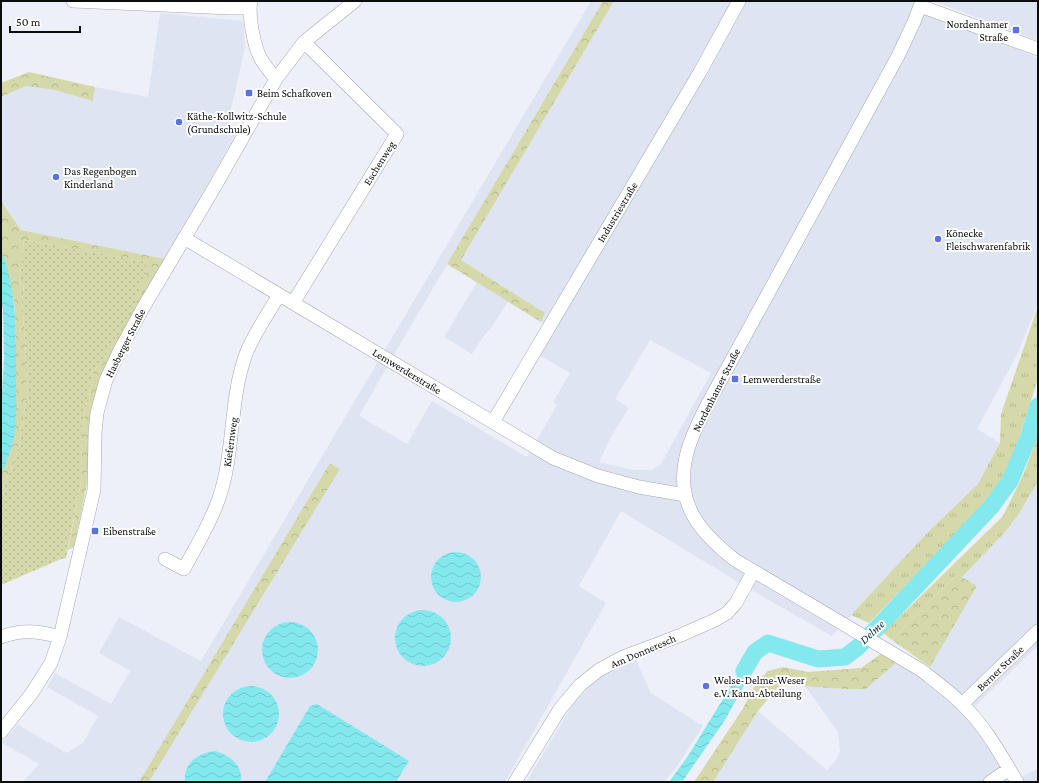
<svg xmlns="http://www.w3.org/2000/svg" width="1039" height="783" font-family="'Crimson Pro',serif">
  <style>
    .built { fill: #dee4f1; fill-rule: evenodd }
    .grass { fill: url(#grass-tufts) }
    .forest { fill: url(#forest-crowns) }
    .garden { fill: url(#garden-dots) }
    .water { fill: url(#water-waves) }
    .lines { fill: none; stroke-linecap: round; stroke-linejoin: round }
    .river { stroke: #84e9ee; stroke-width: 17 }
    .minor-casing { stroke: #a4a7ae; stroke-width: 14 }
    .minor { stroke: #fff; stroke-width: 13 }
    .poi-dot { fill: #5a71e8; stroke: #fff; stroke-width: 1.5 }
    .labels { text-anchor: middle; dominant-baseline: central; stroke-width: 4; stroke-linejoin: round; paint-order: stroke }
    .poi-label { font-size: 11px; fill: #0b0c0e; stroke: #fff; text-anchor: start }
    .street-label { font-size: 11px; fill: #0b0c0e; stroke: #fff }
    .water-label { font-size: 12px; font-style: italic; fill: #003335; stroke: #fff }
  </style>
  <defs>
    <pattern id="grass-tufts" width="24" height="20" patternUnits="userSpaceOnUse"><rect width="24" height="20" fill="#d5d9a9"/><path d="M3 7l-1-3M5 7V3M7 7l1-3M15 17l-1-3M17 17v-4M19 17l1-3" fill="none" stroke="#b6b990"/></pattern>
    <pattern id="forest-crowns" width="20" height="18" patternUnits="userSpaceOnUse"><rect width="20" height="18" fill="#d5d9a9"/><path d="M2 6a3 3 0 1 1 6 0M12 15a3 3 0 1 1 6 0" fill="none" stroke="#b6b990"/></pattern>
    <pattern id="garden-dots" width="8" height="8" patternUnits="userSpaceOnUse"><rect width="8" height="8" fill="#d5d9a9"/><path d="M2 2h.1M6 6h.1" fill="none" stroke="#b6b990" stroke-width="1.8" stroke-linecap="round"/></pattern>
    <pattern id="water-waves" width="16" height="10" patternUnits="userSpaceOnUse"><rect width="16" height="10" fill="#84e9ee"/><path d="M0 5q4-4 8 0t8 0" fill="none" stroke="#71c7cb"/></pattern>
  </defs>
  <rect width="100%" height="100%" fill="#edf0f8"/>
  <!-- built -->
  <path class="built" d="M591,1H603L403,339L359,416L407,444L432,401L527,457L557,405L553,402L570,373L538,354L552,328L541,322L545,313L461,260L614,1H924L926,9L1038,58V303L1017,355L977,429L1000,443L978,484L927,533L832,636L753,591L621,511L579,586L606,603L505,782H149L340,469L331,463L139,782H23L39,764L1,742L18,725L67,753L83,743L98,716L47,687L55,673L111,704L130,671L99,653L119,617L201,661ZM650,340L711,373L661,464L652,470H633L599,462L611,437L628,409V407L615,399Z
    M937,1H1038V41L936,2Z
    M160,13L243,21L245,48L226,132L235,135L175,244L165,259L21,230L1,201V97L26,86L55,90L93,100L95,87L148,97Z
    M477,282L508,301L494,324L483,337L472,354L444,337Z
    M1038,481V647L1032,651L966,715L1012,781L1038,769V782H713L758,711L827,770L836,760L840,752L838,732L805,686L845,689H866L897,662L923,678L977,586L962,577L1005,532L1018,515Z
    M636,660L651,693L703,726L676,768L664,782H526L574,703L591,685L604,675L620,667Z"/>
  <!-- grass -->
  <path class="grass" d="M1038,306V378L1008,474L978,512L869,623L851,615L927,533L978,484L1000,443L1001,414Z
    M1038,436V481L1018,515L1005,532L962,577L957,574L892,640L883,633L1003,516L1023,475Z"/>
  <!-- forest -->
  <path class="forest" d="M603,1H614L461,260L545,313L541,322L447,264Z
    M29,72L95,87L93,101L55,90L26,86L1,97V83Z
    M1,201L21,230L165,259L90,427L87,484L74,547L68,550L81,482L82,426L93,372L108,352L146,262L24,240L19,283L24,284L22,302L25,340L27,391L23,422L18,450L1,495V475L12,446L15,430L16,400V335L14,301L1,250Z
    M330,463L340,469L149,782H139Z
    M957,574L977,586L930,667L892,640Z
    M882,653L897,662L866,689H845L787,685L778,687L758,711L713,782H694L742,710L757,682L768,671L783,667L808,672L861,668Z"/>
  <!-- garden -->
  <path class="garden" d="M24,240L147,262L134,310L108,352L93,372L82,426L81,482L66,558L61,559L1,585V495L18,450L23,422L27,391L25,340L22,302L24,284L19,283Z"/>
  <!-- water -->
  <path class="water" d="M1,250C18,291 16,336 16,380C16,401 18,425 12,446C9,456 5,466 1,475V412L4,358L3,311L1,298Z
    M431 577a25 25 0 1 1 50 0a25 25 0 1 1-50 0Z
    M395 638a28 28 0 1 1 56 0a28 28 0 1 1-56 0Z
    M262 650a28 28 0 1 1 56 0a28 28 0 1 1-56 0Z
    M755,652L750,675L725,720L682,782H669L688,756L742,668Z
    M223 714a28 28 0 1 1 56 0a28 28 0 1 1-56 0Z
    M317,704L409,761L396,782H265L310,706Z
    M215,751C230,755 243,765 241,782H185C183,763 198,753 215,751Z"/>
  <g class="lines">
    <!-- river -->
    <path class="river" d="M744,671L755,652L768,643L818,659L845,657L858,647L879,626L991,507L1010,481L1029,436L1038,406"/>
    <!-- minor casing -->
    <g class="minor-casing">
      <path id="minor" d="M73,1L230,8H250
        M251,1C248,15 254,47 261,59C265,66 271,73 276,79
        M922,1L914,22L898,56L706,407C698,424 688,443 685,462C677,507 702,534 735,560L921,670C935,681 949,691 962,704C985,726 1001,755 1017,782
        M920,6L1038,49
        M184,238L553,458L598,476L639,487L685,495
        M293,303L397,134L304,42
        M493,422L700,72L739,1
        M165,559L184,569C196,546 211,523 219,498C235,452 229,400 246,354C254,333 268,314 279,295
        M1,637C22,629 39,631 60,637
        M962,704L1038,631
        M1,732L32,693L51,663L60,637L94,490L95,433L97,413L106,380L120,350L143,308L214,188L276,79L304,42L355,1
        M515,782L560,709L580,685L599,670L623,657L681,635L715,620L727,613L736,603L753,572
        M990,782L1009,769"/>
    </g>
    <!-- minor -->
    <use href="#minor" class="minor"/>
  </g>
  <!-- markers -->
  <g class="poi-dot">
    <rect x="1012" y="26" width="8" height="8" rx="2"/>
    <rect x="245" y="89" width="8" height="8" rx="2"/>
    <circle cx="179" cy="122" r="4"/>
    <circle cx="56" cy="177" r="4"/>
    <circle cx="938" cy="239" r="4"/>
    <rect x="731" y="375" width="8" height="8" rx="2"/>
    <rect x="91" y="527" width="8" height="8" rx="2"/>
    <circle cx="706" cy="686" r="4"/>
  </g>
  <g class="labels">
    <!-- poi labels -->
    <g class="poi-label">
      <text x="1008" y="24" text-anchor="end">Nordenhamer<tspan x="1008" dy="13">Straße</tspan></text>
      <text x="257" y="93">Beim Schafkoven</text>
      <text x="187" y="116">Käthe-Kollwitz-Schule<tspan x="187" dy="13">(Grundschule)</tspan></text>
      <text x="64" y="171">Das Regenbogen<tspan x="64" dy="13">Kinderland</tspan></text>
      <text x="946" y="233">Könecke<tspan x="946" dy="13">Fleischwarenfabrik</tspan></text>
      <text x="743" y="379">Lemwerderstraße</text>
      <text x="103" y="531">Eibenstraße</text>
      <text x="714" y="680">Welse-Delme-Weser<tspan x="714" dy="13">e.V. Kanu-Abteilung</tspan></text>
    </g>
    <!-- street labels -->
    <g class="street-label">
      <text transform="translate(379 163) rotate(-58)">Eschenweg</text>
      <text transform="translate(617 212) rotate(-59)">Industriestraße</text>
      <text transform="translate(125 343) rotate(-63)">Hasberger Straße</text>
      <text transform="translate(407 371) rotate(31)">Lemwerderstraße</text>
      <text transform="translate(716 390) rotate(-63)">Nordenhamer Straße</text>
      <text transform="translate(230 442) rotate(-82)">Kiefernweg</text>
      <text transform="translate(643 651) rotate(-23)">Am Donneresch</text>
      <text transform="translate(1000 668) rotate(-44)">Berner Straße</text>
    </g>
    <!-- water labels -->
    <g class="water-label">
      <text transform="translate(872 632) rotate(-43)">Delme</text>
    </g>
  </g>
  <!-- border -->
  <rect width="1039" height="783" fill="none" stroke="#0b0c0e" stroke-width="4"/>
  <!-- scale -->
  <path d="M10 26v6h70v-6" fill="none" stroke="#0b0c0e" stroke-width="2"/>
  <text x="16" y="26" font-size="12" fill="#0b0c0e" stroke="#ffffff" stroke-width="3" paint-order="stroke">50 m</text>
</svg>
